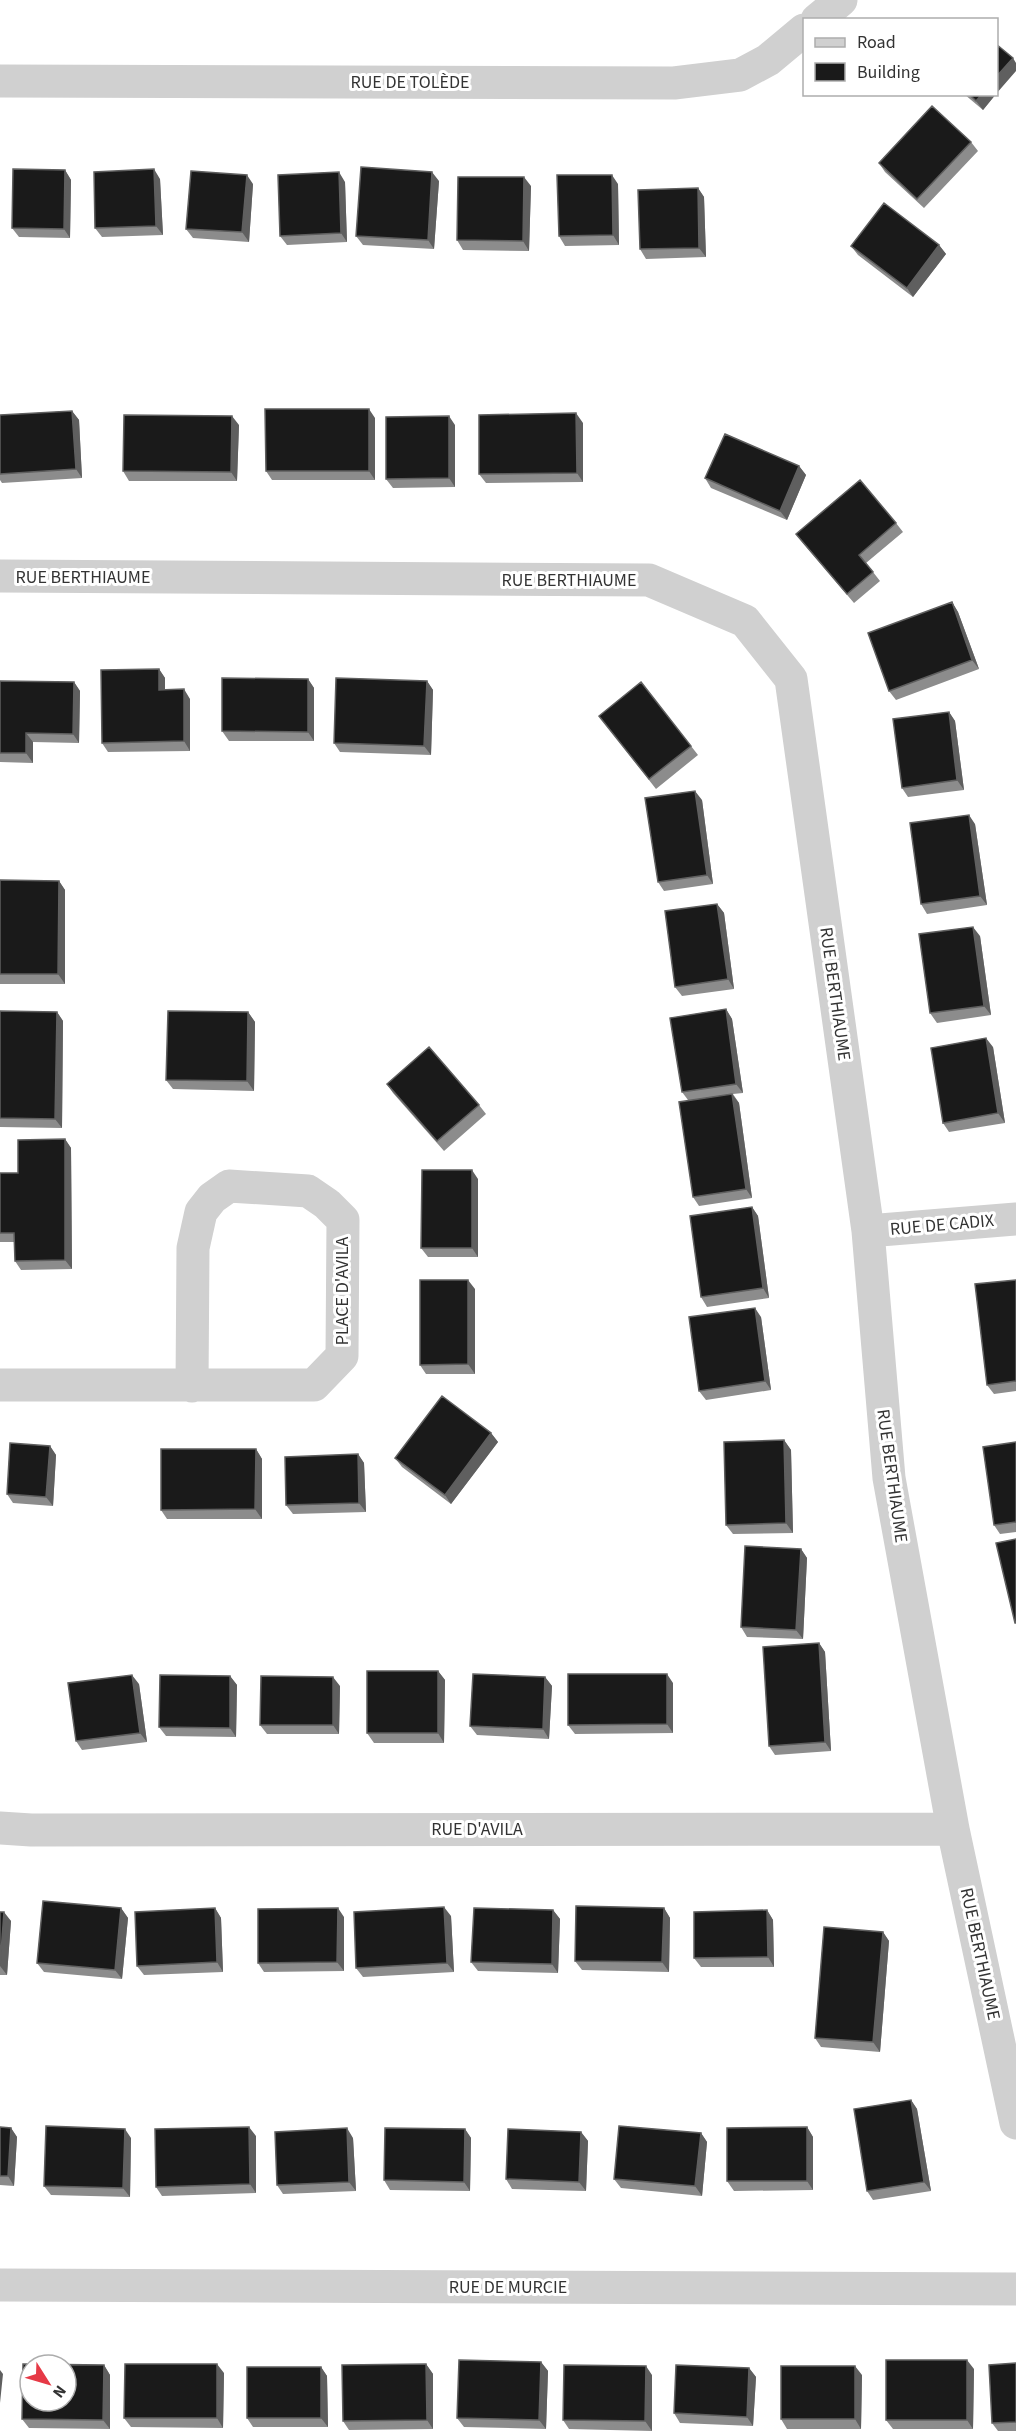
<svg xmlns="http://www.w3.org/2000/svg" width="1016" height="2431" font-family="'Source Sans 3',sans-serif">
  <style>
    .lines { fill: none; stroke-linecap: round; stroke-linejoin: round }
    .minor { stroke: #d0d0d0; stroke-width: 33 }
    .wall { fill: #8c8c8c }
    .shaded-wall { fill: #5f5f5f }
    .building { fill: #1a1a1a; stroke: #5f5f5f; stroke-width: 1.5; fill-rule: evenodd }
    .labels { text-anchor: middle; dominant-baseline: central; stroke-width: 6; stroke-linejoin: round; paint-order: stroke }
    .street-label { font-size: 18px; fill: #333; stroke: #fff }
  </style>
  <rect width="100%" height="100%" fill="#fff"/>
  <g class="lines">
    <!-- minor -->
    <path class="minor" d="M817,20L841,0
      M0,81L674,83L740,75L768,60L804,30
      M0,576L649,580L745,621L791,679L868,1231L889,1478L953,1829L1016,2123
      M868,1231L1016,1219
      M0,1385H314L342,1356L343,1220L327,1204L308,1191L229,1186L212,1198L201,1212L193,1248L192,1386
      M0,1828L31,1830L953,1829
      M0,2285L1016,2289"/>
  </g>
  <!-- wall -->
  <path class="wall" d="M964,94H996L983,110Z
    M971,142L978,151L924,208L885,172L879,163Z
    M65,170L71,180L70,238L19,237L12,228Z
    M160,179L163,235L102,237L95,228Z
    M439,181L434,249L363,245L356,236Z
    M345,182L347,242L287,245L280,236Z
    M253,184L249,242L193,238L186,229Z
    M618,184L619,245L565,246L559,236Z
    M531,186L529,251L463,250L457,240Z
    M698,188L704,197L706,257L646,259L640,249Z
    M939,245L946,254L913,297L858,255L851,246Z
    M72,411L79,420L82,478L2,483L0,480V415Z
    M375,418V480H272L266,471Z
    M583,423V482L486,483L479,474Z
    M239,425L237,481H129L123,471Z
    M455,425V487L393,488L386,479Z
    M799,466L806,475L787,520L711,488L705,478Z
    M896,523L903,532L866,563L880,581L854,603L803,543L796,534Z
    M952,602L958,612L979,669L896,700L889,691Z
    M159,669L165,678V690L190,699V751L108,752L102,743Z
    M308,679L314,688V741H229L222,731Z
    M0,681L74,682L80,691L79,743L33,742V763L0,762Z
    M427,681L433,690L431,755L340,752L334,743Z
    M949,712L955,721L964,790L908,797L902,788Z
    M599,716L691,746L698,755L656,789Z
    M702,800L713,884L664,891L658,882Z
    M975,824L987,905L927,914L921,904Z
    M0,880L59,881L65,890V984H0Z
    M717,904L724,913L734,989L682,996L675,987Z
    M980,936L991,1015L937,1023L930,1013Z
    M726,1009L732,1019L743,1093L733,1094L739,1103L752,1198L699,1206L693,1197L688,1100L682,1092Z
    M0,1011L57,1012L63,1021L62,1128L0,1127Z
    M248,1012L255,1022L254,1091L173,1089L166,1080Z
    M993,1047L1005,1123L949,1132L943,1123Z
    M387,1084L479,1105L486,1114L444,1151L393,1093Z
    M65,1139L71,1148L72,1269L21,1270L15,1261L14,1242H0V1173H18Z
    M478,1179V1257H428L421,1248Z
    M752,1207L758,1216L769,1298L707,1307L701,1297Z
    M1016,1280V1391L994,1394L987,1385Z
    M475,1289V1374H426L420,1365Z
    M761,1317L771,1390L706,1400L699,1391Z
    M491,1433L498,1442L451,1504L402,1467L395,1458Z
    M784,1440L791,1450L793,1533L733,1534L726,1525Z
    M1016,1442V1532L1000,1534L994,1525Z
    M50,1446L56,1455L53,1506L13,1503L7,1494Z
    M256,1449L262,1459V1519H167L161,1510Z
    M358,1454L364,1463L366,1512L293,1514L286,1505Z
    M801,1549L807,1558L803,1639L747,1637L741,1627Z
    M819,1643L825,1652L831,1751L775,1755L769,1746Z
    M438,1671L445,1680L444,1743H374L367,1733Z
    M230,1676L237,1685L236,1737L166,1736L159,1727Z
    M545,1677L552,1686L549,1739L477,1735L470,1726Z
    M673,1683V1733L575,1734L568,1725Z
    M139,1684L147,1742L82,1750L76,1741Z
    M340,1686L339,1734H267L260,1725Z
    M121,1908L128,1918L122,1979L44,1972L37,1963Z
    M215,1908L221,1918L223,1972L144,1975L137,1966Z
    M664,1908L670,1918L669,1972L582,1970L575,1961Z
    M553,1910L560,1919L558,1973L478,1971L471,1962Z
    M767,1910L773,1920L774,1967H701L694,1958Z
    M0,1912L11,1921L7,1975H0Z
    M451,1916L454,1972L363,1977L356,1968Z
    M344,1917V1971L264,1972L258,1963Z
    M883,1932L889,1941L880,2052L821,2047L815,2038Z
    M911,2100L917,2109L931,2191L873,2200L867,2191Z
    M0,2127L11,2128L17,2137L14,2186L0,2185Z
    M807,2127L813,2137V2190L734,2191L727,2181Z
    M465,2129L471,2138L470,2191L390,2190L384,2180Z
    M581,2132L588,2141L586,2191L512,2189L506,2179Z
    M701,2133L707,2142L702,2196L621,2188L614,2179Z
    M256,2136V2193L162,2196L156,2187Z
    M131,2138L130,2197L51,2195L44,2186Z
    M353,2138L356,2191L283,2194L277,2185Z
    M541,2362L548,2371L546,2429L464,2427L457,2418Z
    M1016,2363V2431H998L992,2423Z
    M426,2364L433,2374V2429L349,2430L343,2421Z
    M104,2365L110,2375V2429L29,2428L22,2419Z
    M321,2367L327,2376L328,2427H253L247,2418Z
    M749,2368L756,2377L753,2426L680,2423L674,2413Z
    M974,2369L973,2429H893L886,2420Z
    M224,2373L223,2428L131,2427L124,2418Z
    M652,2375V2431L569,2429L563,2420Z
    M862,2375L861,2429H787L781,2419Z"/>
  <!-- shaded-wall -->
  <path class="shaded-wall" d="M1013,58L1016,63V71L996,94V77Z
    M982,94H996L983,110L976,101Z
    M154,169L160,179L163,235L156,226Z
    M65,170L71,180L70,238L64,229Z
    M339,172L345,182L347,242L341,233Z
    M432,172L439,181L434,249L428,240Z
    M247,175L253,184L249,242L242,232Z
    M612,175L618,184L619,245L613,235Z
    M524,177L531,186L529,251L523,241Z
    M698,188L704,197L706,257L699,248Z
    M939,245L946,254L913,297L907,288Z
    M369,409L375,418V480L369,471Z
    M72,411L79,420L82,478L76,469Z
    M576,413L583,423V482L577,473Z
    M232,416L239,425L237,481L231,472Z
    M449,416L455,425V487L449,478Z
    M799,466L806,475L787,520L780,511Z
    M952,602L958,612L979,669L972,660Z
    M159,669L165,678V699L159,690Z
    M308,679L314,688V741L308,732Z
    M427,681L433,690L431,755L424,746Z
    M74,682L80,691L79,743L73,734Z
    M184,689L190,699V751L184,741Z
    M949,712L955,721L964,790L957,780Z
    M26,733L33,742V763L26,753Z
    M695,791L702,800L713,884L707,875Z
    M969,815L975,824L987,905L980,896Z
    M59,881L65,890V984L58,974Z
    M717,904L724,913L734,989L728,979Z
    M973,927L980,936L991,1015L984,1006Z
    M726,1009L732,1019L743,1093L736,1084Z
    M57,1012L63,1021L62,1128L55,1119Z
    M248,1012L255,1022L254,1091L247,1081Z
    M986,1038L993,1047L1005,1123L998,1113Z
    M732,1094L739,1103L752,1198L746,1189Z
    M65,1139L71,1148L72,1269L65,1260Z
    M472,1170L478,1179V1257L472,1248Z
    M752,1207L758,1216L769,1298L763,1288Z
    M468,1280L475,1289V1374L468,1364Z
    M755,1308L761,1317L771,1390L765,1381Z
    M491,1433L498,1442L451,1504L445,1495Z
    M784,1440L791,1450L793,1533L786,1523Z
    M50,1446L56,1455L53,1506L46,1497Z
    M256,1449L262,1459V1519L255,1509Z
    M358,1454L364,1463L366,1512L359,1503Z
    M801,1549L807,1558L803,1639L796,1630Z
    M819,1643L825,1652L831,1751L825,1742Z
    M438,1671L445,1680L444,1743L438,1733Z
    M667,1674L673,1683V1733L667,1724Z
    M132,1675L139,1684L147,1742L140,1733Z
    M230,1676L237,1685L236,1737L230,1728Z
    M333,1677L340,1686L339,1734L333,1725Z
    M545,1677L552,1686L549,1739L543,1729Z
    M444,1907L451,1916L454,1972L447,1963Z
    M121,1908L128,1918L122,1979L115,1970Z
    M215,1908L221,1918L223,1972L217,1962Z
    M338,1908L344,1917V1971L337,1962Z
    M664,1908L670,1918L669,1972L662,1962Z
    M553,1910L560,1919L558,1973L552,1964Z
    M767,1910L773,1920L774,1967L768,1957Z
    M4,1912L11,1921L7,1975L0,1966Z
    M883,1932L889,1941L880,2052L873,2042Z
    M911,2100L917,2109L931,2191L924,2182Z
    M249,2127L256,2136V2193L250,2184Z
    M807,2127L813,2137V2190L807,2181Z
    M11,2128L17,2137L14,2186L8,2176Z
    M347,2128L353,2138L356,2191L349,2182Z
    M125,2129L131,2138L130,2197L123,2188Z
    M465,2129L471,2138L470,2191L464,2182Z
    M581,2132L588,2141L586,2191L579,2182Z
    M701,2133L707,2142L702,2196L695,2186Z
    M967,2360L974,2369L973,2429L967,2420Z
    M541,2362L548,2371L546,2429L539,2420Z
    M217,2364L224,2373L223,2428L217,2418Z
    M426,2364L433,2374V2429L427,2420Z
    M104,2365L110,2375V2429L103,2420Z
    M646,2366L652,2375V2431L645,2421Z
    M855,2366L862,2375L861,2429L855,2419Z
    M321,2367L327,2376L328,2427L321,2418Z
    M749,2368L756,2377L753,2426L747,2417Z
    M0,2370L3,2374L0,2403Z"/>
  <!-- building -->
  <path class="building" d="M996,44L1013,58L996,77Z
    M969,94H982L976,101Z
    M932,106L971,142L917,199L879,163Z
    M361,167L432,172L428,240L356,236Z
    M13,169L65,170L64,229L12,228Z
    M154,169L156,226L95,228L94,172Z
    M191,171L247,175L242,232L186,229Z
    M339,172L341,233L280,236L278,175Z
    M557,175H612L613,235L559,236Z
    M458,177H524L523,241L457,240Z
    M698,188L699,248L640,249L638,190Z
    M884,203L939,245L907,288L851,246Z
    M265,409H369V471H266Z
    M72,411L76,469L0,474V415Z
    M576,413L577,473L479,474V415Z
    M124,415L232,416L231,472L123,471Z
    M449,416V478L386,479V417Z
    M725,434L799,466L780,511L705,478Z
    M860,480L896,523L859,555L873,572L847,594L796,534Z
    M952,602L972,660L889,691L868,633Z
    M159,669V690L184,689V741L102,743L101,670Z
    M222,678L308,679V732L222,731Z
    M336,678L427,681L424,746L334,743Z
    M0,681L74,682L73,734L26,733V753H0Z
    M641,682L691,746L649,779L599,716Z
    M949,712L957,780L902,788L893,719Z
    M695,791L707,875L658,882L645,798Z
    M969,815L980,896L921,904L910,823Z
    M0,880L59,881L58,974H0Z
    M717,904L728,979L675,987L665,911Z
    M973,927L984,1006L930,1013L919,934Z
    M726,1009L736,1084L682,1092L670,1018Z
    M0,1011L57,1012L55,1119L0,1118Z
    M168,1011L248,1012L247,1081L166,1080Z
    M986,1038L998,1113L943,1123L931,1048Z
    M429,1047L479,1105L437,1141L387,1084Z
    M732,1094L746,1189L693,1197L679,1102Z
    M65,1139V1260L15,1261L14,1233H0V1173H18V1140Z
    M422,1170H472V1248H421Z
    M752,1207L763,1288L701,1297L690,1216Z
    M420,1280H468V1364L420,1365Z
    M1016,1280V1381L987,1385L975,1284Z
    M755,1308L765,1381L699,1391L689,1317Z
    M442,1396L491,1433L445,1495L395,1458Z
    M784,1440L786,1523L726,1525L724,1442Z
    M1016,1442V1522L994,1525L983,1447Z
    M10,1443L50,1446L46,1497L7,1494Z
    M161,1449H256L255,1509L161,1510Z
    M358,1454L359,1503L286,1505L285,1457Z
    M1016,1539V1623H1015L996,1543Z
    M745,1546L801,1549L796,1630L741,1627Z
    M819,1643L825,1742L769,1746L763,1647Z
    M367,1671H438V1733H367Z
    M473,1674L545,1677L543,1729L470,1726Z
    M568,1674H667V1724L568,1725Z
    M132,1675L140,1733L76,1741L68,1683Z
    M160,1675L230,1676V1728L159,1727Z
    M261,1676L333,1677V1725H260Z
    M43,1901L121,1908L115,1970L37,1963Z
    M576,1906L664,1908L662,1962L575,1961Z
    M444,1907L447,1963L356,1968L354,1912Z
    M215,1908L217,1962L137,1966L135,1912Z
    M338,1908L337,1962L258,1963V1909Z
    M474,1908L553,1910L552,1964L471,1962Z
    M767,1910L768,1957L694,1958V1912Z
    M0,1912H4L0,1966Z
    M824,1927L883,1932L873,2042L815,2038Z
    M911,2100L924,2182L867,2191L854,2109Z
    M46,2126L125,2129L123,2188L44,2186Z
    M619,2126L701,2133L695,2186L614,2179Z
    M0,2127L11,2128L8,2176H0Z
    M249,2127L250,2184L156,2187L155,2129Z
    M807,2127V2181H727V2128Z
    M347,2128L349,2182L277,2185L275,2132Z
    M385,2128L465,2129L464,2182L384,2180Z
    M508,2129L581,2132L579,2182L506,2179Z
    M459,2360L541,2362L539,2420L457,2418Z
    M886,2360H967V2420H886Z
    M1016,2363V2422L992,2423L989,2365Z
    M23,2364L104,2365L103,2420L22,2419ZM30,2365H66V2401H30Z
    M125,2364H217V2418H124Z
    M426,2364L427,2420L343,2421L342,2365Z
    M564,2365L646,2366L645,2421L563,2420Z
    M676,2365L749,2368L747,2417L674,2413Z
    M781,2366H855V2419H781Z
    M247,2367H321V2418H247Z"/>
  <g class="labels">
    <!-- street labels -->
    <g class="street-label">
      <text x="410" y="82">RUE DE TOLÈDE</text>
      <text x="83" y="577">RUE BERTHIAUME</text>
      <text x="569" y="580">RUE BERTHIAUME</text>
      <text transform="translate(835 994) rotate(82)">RUE BERTHIAUME</text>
      <text transform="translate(942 1225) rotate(-5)">RUE DE CADIX</text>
      <text transform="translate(342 1291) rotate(-90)">PLACE D'AVILA</text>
      <text transform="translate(892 1476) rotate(82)">RUE BERTHIAUME</text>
      <text x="477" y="1829">RUE D'AVILA</text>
      <text transform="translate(980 1954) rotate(78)">RUE BERTHIAUME</text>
      <text x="508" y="2287">RUE DE MURCIE</text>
    </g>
  </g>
  <!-- legend -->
  <rect x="803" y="18" width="195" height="78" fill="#ffffff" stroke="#adadad" stroke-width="1.5"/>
  <rect x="815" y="38" width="30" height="9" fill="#d0d0d0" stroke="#adadad" stroke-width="1.5"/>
  <text x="857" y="48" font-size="18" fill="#333333">Road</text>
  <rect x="815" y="63" width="30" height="18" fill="#1a1a1a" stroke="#adadad" stroke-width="1.5"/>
  <text x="857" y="78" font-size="18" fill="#333333">Building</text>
  <!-- north arrow -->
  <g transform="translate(48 2383) rotate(127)"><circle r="28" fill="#ffffff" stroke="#adadad" stroke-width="1.5"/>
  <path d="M0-4.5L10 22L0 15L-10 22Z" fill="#e63946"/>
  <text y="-9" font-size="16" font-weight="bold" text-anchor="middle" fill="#333333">N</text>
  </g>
</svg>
